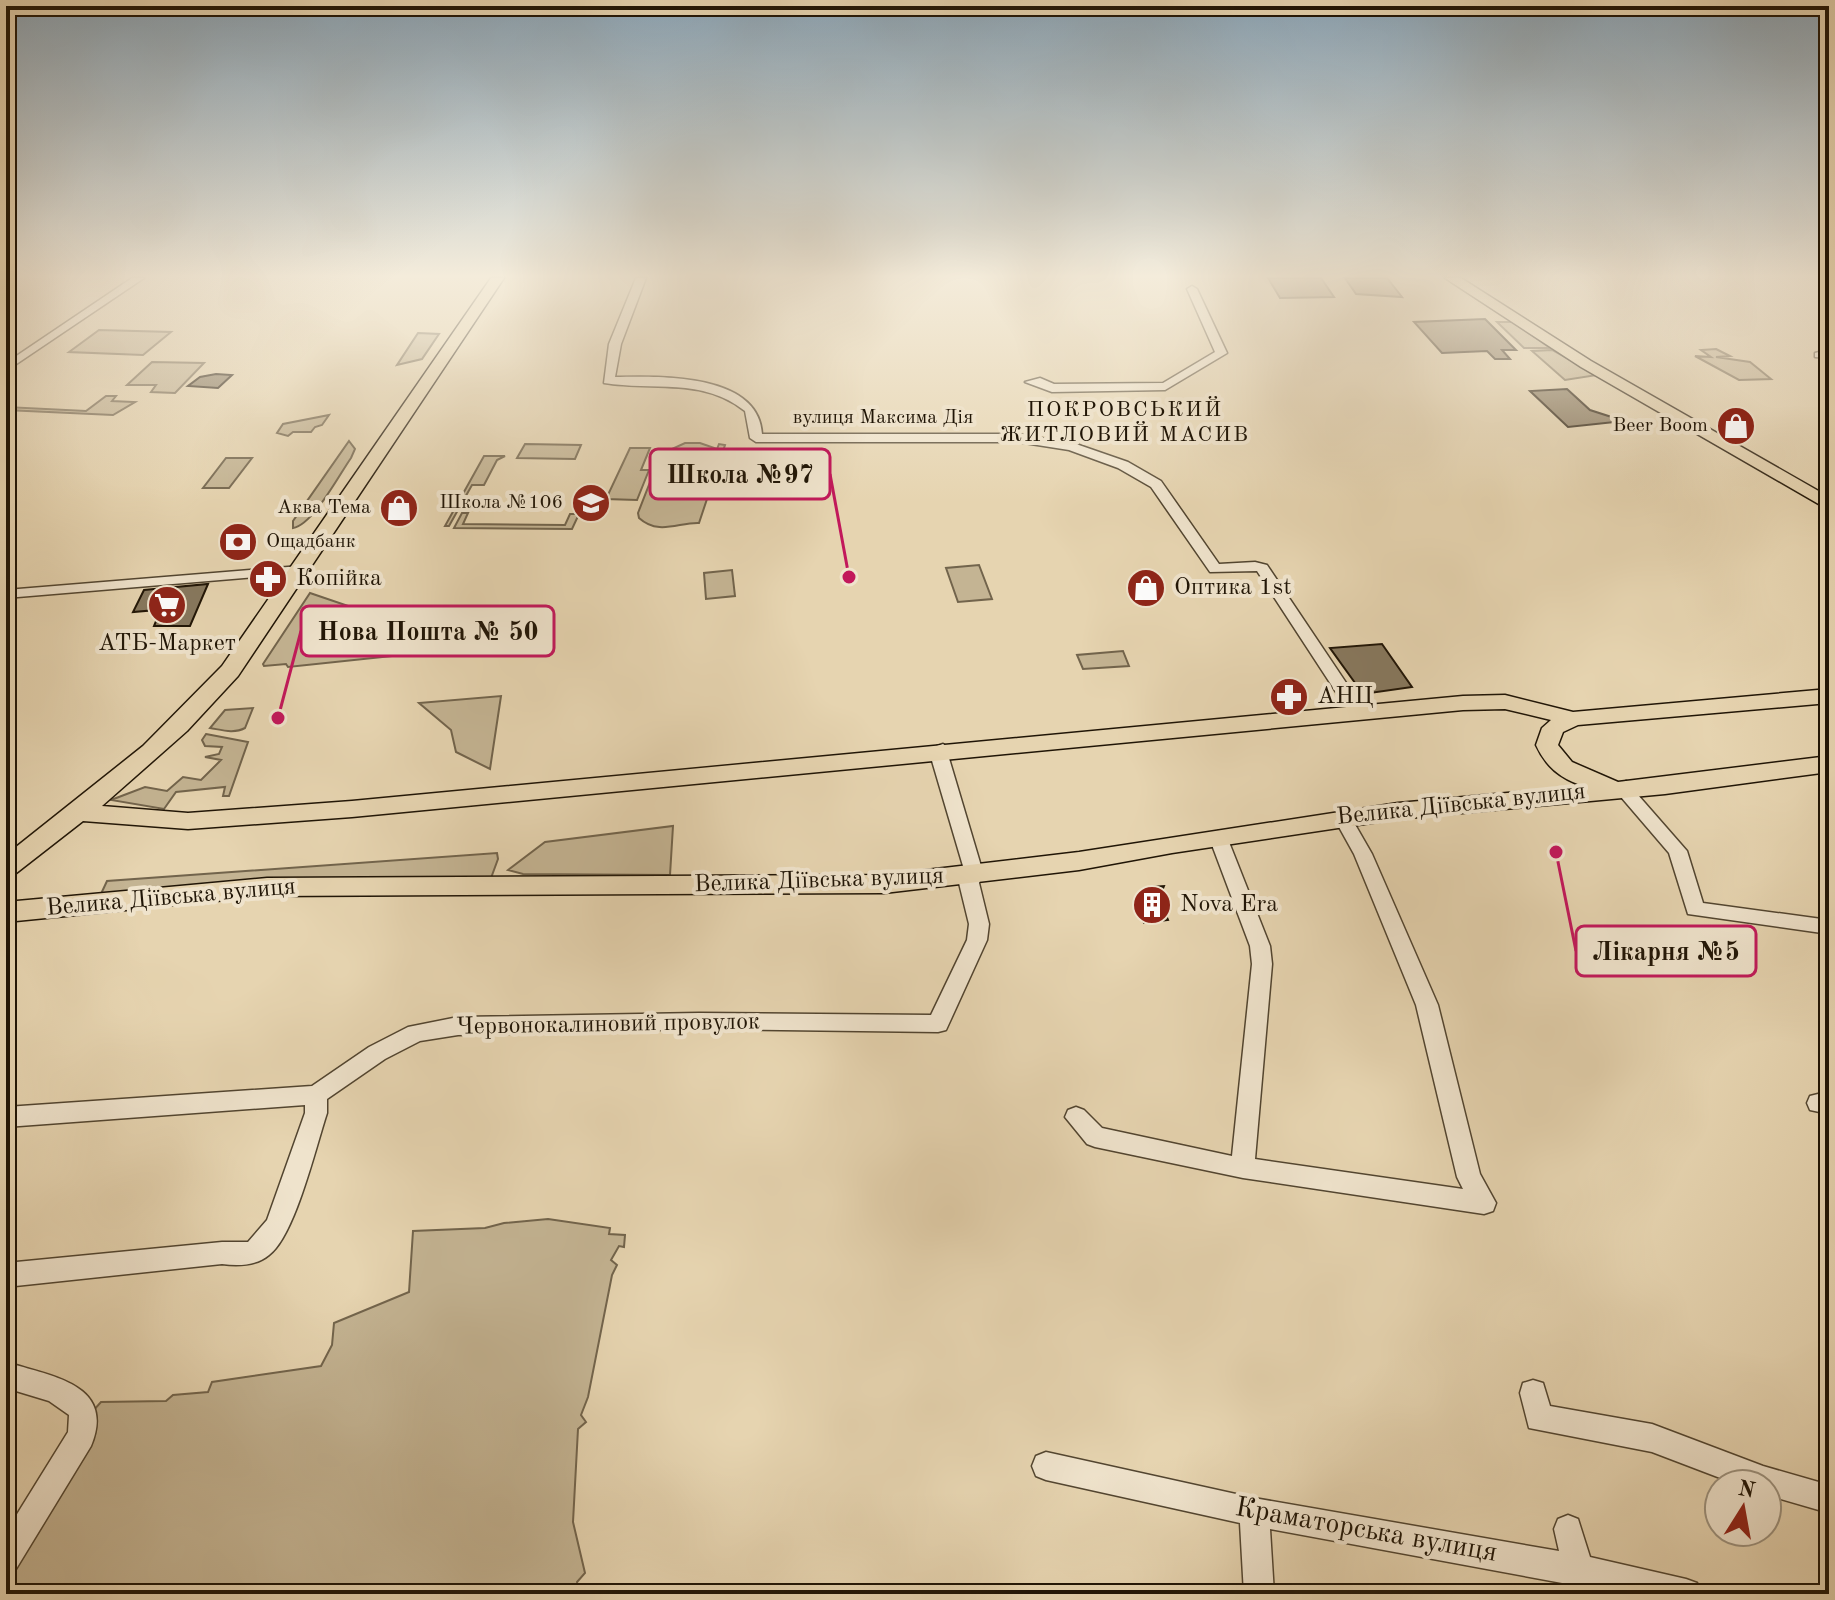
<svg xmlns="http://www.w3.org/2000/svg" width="1835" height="1600" font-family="'Old Standard TT',serif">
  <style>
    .green { fill: #c4b493; stroke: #72644c; stroke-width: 2 }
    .building { fill: #87785e; stroke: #201506; stroke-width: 2 }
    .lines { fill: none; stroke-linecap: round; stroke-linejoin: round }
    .minor-casing { stroke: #524530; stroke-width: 3 }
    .major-casing { stroke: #201506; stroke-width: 3 }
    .minor { fill: #efe3cc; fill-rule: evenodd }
    .major { fill: #e6d4b0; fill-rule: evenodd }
    .labels { text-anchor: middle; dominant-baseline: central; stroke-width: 8; stroke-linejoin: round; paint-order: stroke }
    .far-street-label { font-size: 20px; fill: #201506; stroke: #efe3cc }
    .far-poi-label { font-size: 20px; fill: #201506; stroke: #efe3cc; text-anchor: end }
    .far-neighbourhood-label { font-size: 22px; letter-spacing: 2px; fill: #201506; stroke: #efe3cc }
    .poi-label { font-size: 24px; fill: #201506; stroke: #efe3cc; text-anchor: start }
    .street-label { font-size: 24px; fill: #201506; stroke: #efe3cc }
    .near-street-label { font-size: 28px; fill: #201506; stroke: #efe3cc }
    .leader { fill: none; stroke: #c2185b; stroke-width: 3 }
    .callout-dot { fill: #c2185b; stroke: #efe3cc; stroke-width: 3 }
    .callout { fill: #efe3cc; stroke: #c2185b; stroke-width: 3 }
    .callout-label { font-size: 26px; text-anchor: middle; font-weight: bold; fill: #201506 }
  </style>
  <rect width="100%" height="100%" fill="#e6d4b0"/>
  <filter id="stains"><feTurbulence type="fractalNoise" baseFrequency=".0025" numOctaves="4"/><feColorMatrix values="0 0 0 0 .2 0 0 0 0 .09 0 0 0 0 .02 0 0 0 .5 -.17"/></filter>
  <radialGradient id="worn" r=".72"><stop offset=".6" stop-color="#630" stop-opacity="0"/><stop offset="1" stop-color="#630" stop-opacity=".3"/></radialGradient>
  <!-- green -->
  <path class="green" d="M1497,322H1514L1550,348H1524Z
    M99,330L171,332L143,355L69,352Z
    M418,333L439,334L422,359L397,365Z
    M1716,349L1730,356L1716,357L1750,362L1771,379L1739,380L1695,356L1711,357L1701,350Z
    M1552,350L1597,375L1565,380L1532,351Z
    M152,362L204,363L175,393L151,392L156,385H127Z
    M106,396H116L112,401L135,402L113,415L6,410V407L86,411Z
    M329,415L322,425L315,427L311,432H293L288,436L277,433L283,424Z
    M349,441L355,449L351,458C339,475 313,525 293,528V521Z
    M685,443H700L717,449L719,444L725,445L699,523C679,522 659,536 639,518L638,513L661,454Z
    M525,444L581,445L575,459L517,458Z
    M630,448H650L641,470H649L637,500L606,499Z
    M484,456H505L497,460L484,485H472L449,526H445Z
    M226,458H252L229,488H203Z
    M462,513H468L463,524L565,525L570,514H579L572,529L454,528Z
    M979,565L992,599L958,602L946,568Z
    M732,570L735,596L706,599L704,573Z
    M310,593L351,607L428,613L434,614V619L418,652L411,654L288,667L286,664L264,666L263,664Z
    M1123,651L1129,666L1083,669L1077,655Z
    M501,696L490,769L456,752L451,730L419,703Z
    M253,708L245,728C234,734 222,730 210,728L225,710Z
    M206,734L248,742L229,796H223L225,787L176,792L164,809L111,800L145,787L167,791L183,777L201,780L221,760L205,757L219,754L222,747L205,746L202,740Z
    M673,826L670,875L523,874L508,870L545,842Z
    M497,853L498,859L491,878L100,896L107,881Z
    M548,1219L610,1228L609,1234L625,1235L624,1247L619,1246L611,1260L617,1265L612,1275L588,1397L581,1415L586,1422L578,1429L573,1522L585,1573L577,1582L580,1594H6V1570L91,1413L101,1402L166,1401L173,1395L208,1392L212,1382L321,1366L332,1345L334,1323L409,1292L413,1231L485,1228L504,1223Z"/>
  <!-- building -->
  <path class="building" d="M1268,278H1321L1334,297L1280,298Z
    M1345,278H1387L1402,297L1356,294Z
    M1485,319L1516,350H1502L1510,359H1495L1487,351L1442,353L1414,322Z
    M216,374L232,375L218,388L188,386L200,377Z
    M1567,389L1590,410L1624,421L1568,427L1530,391Z
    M208,584L190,626H154L159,614L154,615L157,610L133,612L144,590Z
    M1382,644L1412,687L1363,694L1330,648Z
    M1164,886L1159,899L1168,920L1144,923L1139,911L1150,890L1151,887Z"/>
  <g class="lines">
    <!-- minor casing -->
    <g class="minor-casing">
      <path id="minor" d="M132,278H144L6,371V363Z
        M636,278H646L621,344L615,377C659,376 759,373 762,434H1018L1076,444L1128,462L1161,481L1219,564L1255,562L1267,565L1365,711L1357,716L1351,715L1257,571L1210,572L1151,487L1118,468L1069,450L1018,442H756L750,438L745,411C702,377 653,391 604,383L609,344Z
        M1192,286L1197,289L1227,353L1165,390L1052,392L1025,382L1040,378L1054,384L1163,383L1215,352L1187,289Z
        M1819,352H1829V358L1815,357V353Z
        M300,566L305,567V573L6,598V590Z
        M943,744L952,750L948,755L981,866L983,875L979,883L989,924L987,940L946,1030L938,1032L699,1029L458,1035L420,1041L385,1059L327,1099V1113C316,1146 295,1236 269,1255C256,1266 238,1266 222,1264L6,1287V1263L222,1242H248L267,1220L305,1113V1105L6,1127V1107L312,1086L369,1047L408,1027L458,1017L699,1013L931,1015L967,940L969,924L959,883L963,875V866L930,754L937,746Z
        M1626,781L1632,783L1638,795L1687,851L1703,903L1829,920V934L1688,914L1669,853L1621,797L1617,787Z
        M1343,812L1349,814L1372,854L1438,1005L1480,1174L1496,1203L1493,1211L1484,1214L1243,1178L1095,1147L1087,1144L1065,1117L1068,1110L1076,1107L1084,1110L1102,1128L1232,1156L1252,964L1250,946L1209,837L1218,831L1227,837L1270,946L1272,964L1255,1159L1463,1189L1457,1177L1416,1005L1354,854L1334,818Z
        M1818,1094L1829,1096V1114L1810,1110L1807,1103L1810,1096Z
        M6,1362C49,1376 117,1383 91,1446L16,1569L6,1574V1532L68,1432L69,1415L49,1401L6,1388Z
        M1533,1380L1543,1383L1550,1406L1652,1424L1763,1466L1829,1485V1513L1767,1495V1484H1736L1652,1452L1529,1428L1520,1393L1523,1383Z
        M1046,1452L1254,1498L1559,1551L1554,1529L1558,1519L1568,1515L1578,1519L1590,1557L1686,1579L1697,1583L1701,1594H1622L1270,1529L1274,1594H1244L1240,1523L1046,1480L1036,1476L1032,1466L1036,1456Z"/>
    </g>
    <!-- major casing -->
    <g class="major-casing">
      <path id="major" d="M491,278H504L238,676L187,731L102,806L188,813L352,801L1463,696L1505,695L1573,712L1829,689V703L1578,725L1563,732L1558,745L1572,762L1618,782L1829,756V772L1665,794L1398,819L1172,853L1079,870L884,893L267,896L6,922V902L267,878L884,875L1079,852L1398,803L1583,786C1560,778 1546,767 1536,745L1542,728L1551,720L1505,709L1463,710L352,817L188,829L83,821L15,874L6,877V855L143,746L222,666Z
        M1445,278H1461L1591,361L1829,497V510L1581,367Z"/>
    </g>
    <!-- minor -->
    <use href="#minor" class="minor"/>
    <!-- major -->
    <use href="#major" class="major"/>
  </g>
  <!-- sky -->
  <linearGradient id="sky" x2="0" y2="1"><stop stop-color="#8ca7ba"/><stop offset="0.55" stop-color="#f4ecdb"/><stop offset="1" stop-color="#f4ecdb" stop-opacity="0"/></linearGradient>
  <rect width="1835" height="502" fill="url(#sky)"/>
  <!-- icons -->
  <defs>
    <g id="shop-disc" transform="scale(2)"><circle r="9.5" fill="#8f2418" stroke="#efe3cc"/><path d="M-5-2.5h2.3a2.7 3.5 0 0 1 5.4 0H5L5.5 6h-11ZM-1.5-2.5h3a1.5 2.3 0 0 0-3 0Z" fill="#fff"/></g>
    <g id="school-disc" transform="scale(2)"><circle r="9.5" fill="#8f2418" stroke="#efe3cc"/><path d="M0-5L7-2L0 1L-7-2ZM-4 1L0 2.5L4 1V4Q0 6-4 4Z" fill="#fff"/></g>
    <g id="bank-disc" transform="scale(2)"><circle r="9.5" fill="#8f2418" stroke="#efe3cc"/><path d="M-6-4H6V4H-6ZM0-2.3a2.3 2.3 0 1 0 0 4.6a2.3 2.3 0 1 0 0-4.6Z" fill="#fff"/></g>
    <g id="pharmacy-disc" transform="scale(2)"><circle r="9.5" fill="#8f2418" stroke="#efe3cc"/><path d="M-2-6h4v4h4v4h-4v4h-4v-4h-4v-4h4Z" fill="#fff"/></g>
    <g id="supermarket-disc" transform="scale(2)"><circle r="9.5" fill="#8f2418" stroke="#efe3cc"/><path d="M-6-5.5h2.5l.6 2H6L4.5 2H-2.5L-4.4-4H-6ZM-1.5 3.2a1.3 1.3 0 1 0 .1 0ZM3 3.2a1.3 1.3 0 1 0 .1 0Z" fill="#fff"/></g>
    <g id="building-disc" transform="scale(2)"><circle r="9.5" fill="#8f2418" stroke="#efe3cc"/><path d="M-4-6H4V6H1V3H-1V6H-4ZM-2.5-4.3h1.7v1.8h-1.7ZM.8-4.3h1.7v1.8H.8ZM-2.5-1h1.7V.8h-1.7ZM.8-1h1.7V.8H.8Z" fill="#fff"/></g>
  </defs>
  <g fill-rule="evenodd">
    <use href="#shop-disc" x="1736" y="426"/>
    <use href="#school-disc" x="591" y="503"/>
    <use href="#shop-disc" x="399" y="508"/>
    <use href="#bank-disc" x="238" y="542"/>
    <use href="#pharmacy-disc" x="268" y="579"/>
    <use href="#shop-disc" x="1146" y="588"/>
    <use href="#supermarket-disc" x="167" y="605"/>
    <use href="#pharmacy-disc" x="1289" y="697"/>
    <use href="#building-disc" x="1152" y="905"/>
  </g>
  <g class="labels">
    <!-- far-street labels -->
    <g class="far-street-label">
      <text x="883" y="418">вулиця Максима Дія</text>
    </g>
    <!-- far-poi labels -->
    <g class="far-poi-label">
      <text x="1708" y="426">Beer Boom</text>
      <text x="563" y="503">Школа №106</text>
      <text x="371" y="508">Аква Тема</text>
      <text x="266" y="542" text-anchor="start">Ощадбанк</text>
    </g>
    <!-- far-neighbourhood labels -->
    <g class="far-neighbourhood-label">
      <text x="1125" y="410">ПОКРОВСЬКИЙ<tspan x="1125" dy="25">ЖИТЛОВИЙ МАСИВ</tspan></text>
    </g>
    <!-- poi labels -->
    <g class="poi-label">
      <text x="296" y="579">Копійка</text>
      <text x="1174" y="588">Оптика 1st</text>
      <text x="167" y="644" text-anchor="middle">АТБ-Маркет</text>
      <text x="1317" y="697">АНЦ</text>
      <text x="1180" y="905">Nova Era</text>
    </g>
    <!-- street labels -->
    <g class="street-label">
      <text transform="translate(1461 805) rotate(-6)">Велика Діївська вулиця</text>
      <text transform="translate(819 881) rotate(-2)">Велика Діївська вулиця</text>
      <text transform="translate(171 898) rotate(-5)">Велика Діївська вулиця</text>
      <text transform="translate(608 1025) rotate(-1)">Червонокалиновий провулок</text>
    </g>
    <!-- near-street labels -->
    <g class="near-street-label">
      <text transform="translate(1366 1531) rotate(10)">Краматорська вулиця</text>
    </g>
  </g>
  <!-- callouts -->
  <path class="leader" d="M849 577L830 474M278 718L301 631M1556 852L1576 951"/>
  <g class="callout-dot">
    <circle cx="849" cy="577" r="8"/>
    <circle cx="278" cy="718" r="8"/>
    <circle cx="1556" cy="852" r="8"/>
  </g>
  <g class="callout">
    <rect x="650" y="449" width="180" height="50" rx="8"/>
    <rect x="301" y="606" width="253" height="50" rx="8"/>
    <rect x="1576" y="926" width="180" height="50" rx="8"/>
  </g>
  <g class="callout-label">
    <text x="740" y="483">Школа №97</text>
    <text x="428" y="640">Нова Пошта № 50</text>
    <text x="1666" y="960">Лікарня №5</text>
  </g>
  <!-- margin -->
  <rect width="1835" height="1600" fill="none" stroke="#e6d4b0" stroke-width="32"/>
  <rect x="8" y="8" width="1819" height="1584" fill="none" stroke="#201506" stroke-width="4"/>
  <rect x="16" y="16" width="1803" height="1568" fill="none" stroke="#201506" stroke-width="2"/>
  <!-- north arrow -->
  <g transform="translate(1743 1508) rotate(11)"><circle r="38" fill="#efe3cc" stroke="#9c917d" stroke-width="2"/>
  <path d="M0-6L14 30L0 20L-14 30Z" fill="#8f2418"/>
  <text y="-12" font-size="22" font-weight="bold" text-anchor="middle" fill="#201506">N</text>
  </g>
  <rect width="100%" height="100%" filter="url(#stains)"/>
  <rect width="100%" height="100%" fill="url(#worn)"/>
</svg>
